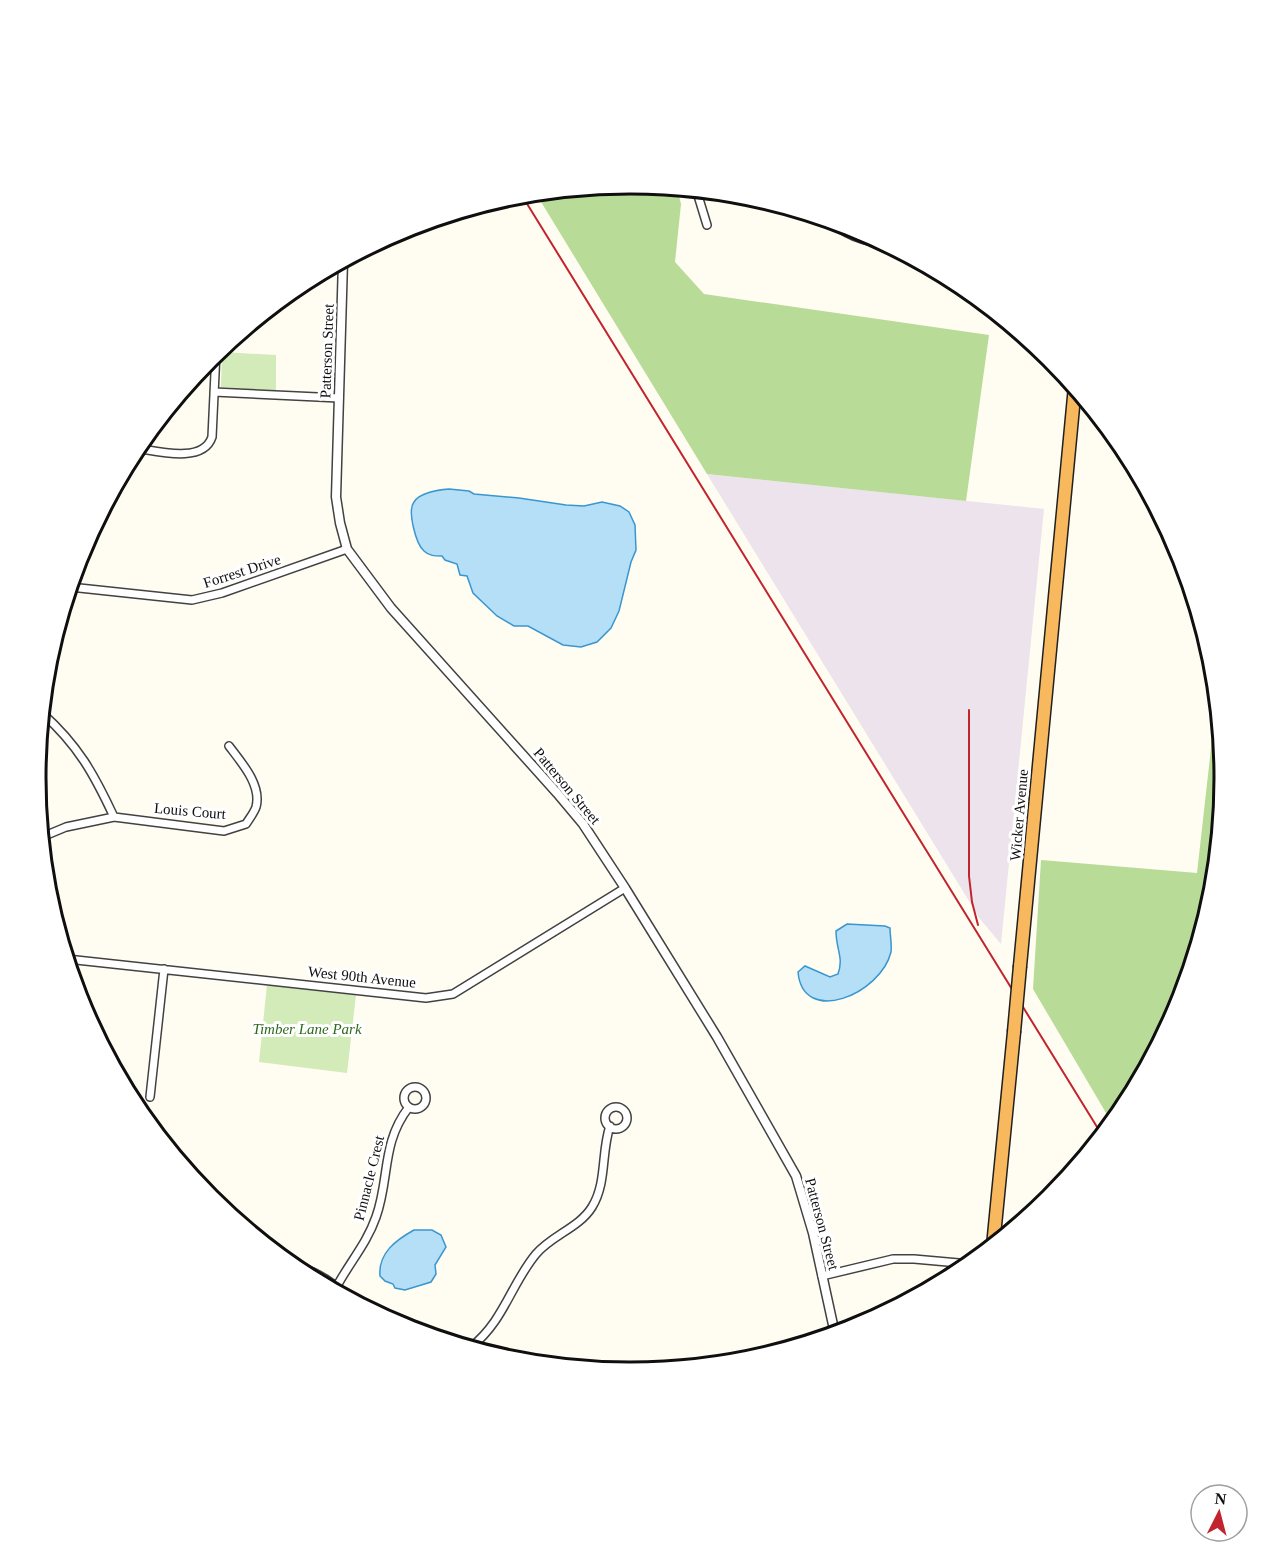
<svg xmlns="http://www.w3.org/2000/svg" width="1261" height="1555" font-family="Georgia,serif">
  <style>
    .industrial { fill: #ece3ed }
    .green { fill: #d3eab9 }
    .forest { fill: #b8db98 }
    .water { fill: #b4dff7; stroke: #3a96cf; stroke-width: 1.5 }
    .lines { fill: none; stroke-linecap: round; stroke-linejoin: round }
    .minor-casing { stroke: #424242; stroke-width: 10 }
    .tertiary-casing { stroke: #424242; stroke-width: 11 }
    .trunk-casing { stroke: #202020; stroke-width: 15 }
    .minor { stroke: #fff; stroke-width: 7 }
    .tertiary { stroke: #fff; stroke-width: 8 }
    .trunk { stroke: #f8b85e; stroke-width: 12 }
    .rail { stroke: #c2242e; stroke-width: 2 }
    .trunk-bridge-casing { stroke: #202020; stroke-width: 15; stroke-linecap: butt }
    .trunk-bridge { stroke: #f8b85e; stroke-width: 12 }
    .labels { text-anchor: middle; dominant-baseline: central; stroke-width: 6; stroke-linejoin: round; paint-order: stroke }
    .street-label { font-size: 15px; fill: #0f0f0f; stroke: #fff }
    .park-label { font-size: 15px; font-style: italic; fill: #2e681d; stroke: #fff }
    .rim { fill: none; stroke: #0f0f0f; stroke-width: 3 }
  </style>
  <rect width="100%" height="100%" fill="#fffcf1"/>
  <!-- industrial -->
  <path class="industrial" d="M707,474L1044,509L1001,944L980,919Z"/>
  <!-- green -->
  <path class="green" d="M222,352L276,355V391L221,387Z
    M267,985L356,995L347,1073L259,1062Z"/>
  <!-- forest -->
  <path class="forest" d="M631,183L677,188L681,204L675,262L704,294L989,335L966,501L707,474L535,192Z
    M1217,695L1225,778L1214,894L1180,1005L1125,1108L1112,1123L1033,989L1041,860L1197,873Z"/>
  <!-- water -->
  <path class="water" d="M449,489L469,491L474,494L519,498L566,505L584,506L602,502L620,506L629,512L635,525L636,550L631,562L619,611L611,628L597,642L581,647L563,645L528,626H514L497,616L473,593L467,576L460,575L457,564L445,560L442,556C435,556 429,556 424,551C416,544 407,511 414,502C420,492 438,490 449,489Z
    M847,924L885,926L890,928C890,935 892,945 891,952C881,994 803,1027 798,972L805,966L830,977L838,974C844,957 836,950 836,931Z
    M414,1230H432L441,1235L446,1247L435,1265L436,1274L431,1282L405,1290L395,1288L393,1284L385,1281L380,1276C378,1253 396,1240 414,1230Z"/>
  <g class="lines">
    <!-- minor casing -->
    <g class="minor-casing">
      <path id="minor" d="M696,189L707,225
        M830,220C845,236 867,242 888,244
        M214,392L339,398
        M136,448C157,451 203,464 212,437L216,352
        M70,587L192,600L222,593L347,549
        M42,713C78,745 94,774 114,817
        M42,837L66,827L114,817L224,831L246,824C249,819 254,813 256,807C262,785 241,762 229,746
        M67,959L426,998L453,994L625,888
        M404 1098a11 11 0 1 1 22 0a11 11 0 1 1-22 0Z
        M150,1097L164,969
        M605 1118a11 11 0 1 1 22 0a11 11 0 1 1-22 0Z
        M291,1265C313,1270 333,1281 348,1298
        M822,1276L893,1259H914L970,1264
        M337,1286C350,1262 367,1243 376,1217C390,1178 381,1143 409,1107
        M471,1347C504,1321 511,1284 536,1254C552,1235 579,1228 592,1207C607,1183 601,1152 610,1126"/>
    </g>
    <!-- tertiary casing -->
    <g class="tertiary-casing">
      <path id="tertiary" d="M343,261L336,497L340,523L347,549L391,608L557,793L583,824L625,888L717,1037L796,1176L813,1233L835,1334"/>
    </g>
    <!-- trunk casing -->
    <g class="trunk-casing">
      <path id="trunk" d="M1020,966L1075,386
        M993,1246L1014,1032"/>
    </g>
    <!-- minor -->
    <use href="#minor" class="minor"/>
    <!-- tertiary -->
    <use href="#tertiary" class="tertiary"/>
    <!-- trunk -->
    <use href="#trunk" class="trunk"/>
    <!-- rail -->
    <path class="rail" d="M521,194L1102,1135
      M969,710V876L972,902L978,925"/>
    <!-- trunk-bridge casing -->
    <g class="trunk-bridge-casing">
      <path id="trunk-bridge" d="M1014,1032L1020,966"/>
    </g>
    <!-- trunk-bridge -->
    <use href="#trunk-bridge" class="trunk-bridge"/>
  </g>
  <g class="labels">
    <!-- street labels -->
    <g class="street-label">
      <text transform="translate(327 351) rotate(-88)">Patterson Street</text>
      <text transform="translate(242 571) rotate(-18)">Forrest Drive</text>
      <text transform="translate(567 786) rotate(50)">Patterson Street</text>
      <text transform="translate(190 811) rotate(5)">Louis Court</text>
      <text transform="translate(1019 815) rotate(-85)">Wicker Avenue</text>
      <text transform="translate(362 977) rotate(6)">West 90th Avenue</text>
      <text transform="translate(369 1178) rotate(-76)">Pinnacle Crest</text>
      <text transform="translate(822 1224) rotate(75)">Patterson Street</text>
    </g>
    <!-- park labels -->
    <g class="park-label">
      <text x="307" y="1029">Timber Lane Park</text>
    </g>
  </g>
  <!-- crop -->
  <path d="M0 0H1261V1555H0ZM46 778a584 584 0 1 1 1168 0a584 584 0 1 1-1168 0Z" fill="#fff" fill-rule="evenodd"/>
  <path class="rim" d="M46 778a584 584 0 1 1 1168 0a584 584 0 1 1-1168 0Z"/>
  <!-- north arrow -->
  <g transform="translate(1219 1513) rotate(6)"><circle r="28" fill="#ffffff" stroke="#9f9f9f" stroke-width="1.5"/>
  <path d="M0-4.5L10 22L0 15L-10 22Z" fill="#c2242e"/>
  <text y="-9" font-size="16" font-weight="bold" text-anchor="middle" fill="#0f0f0f">N</text>
  </g>
</svg>
